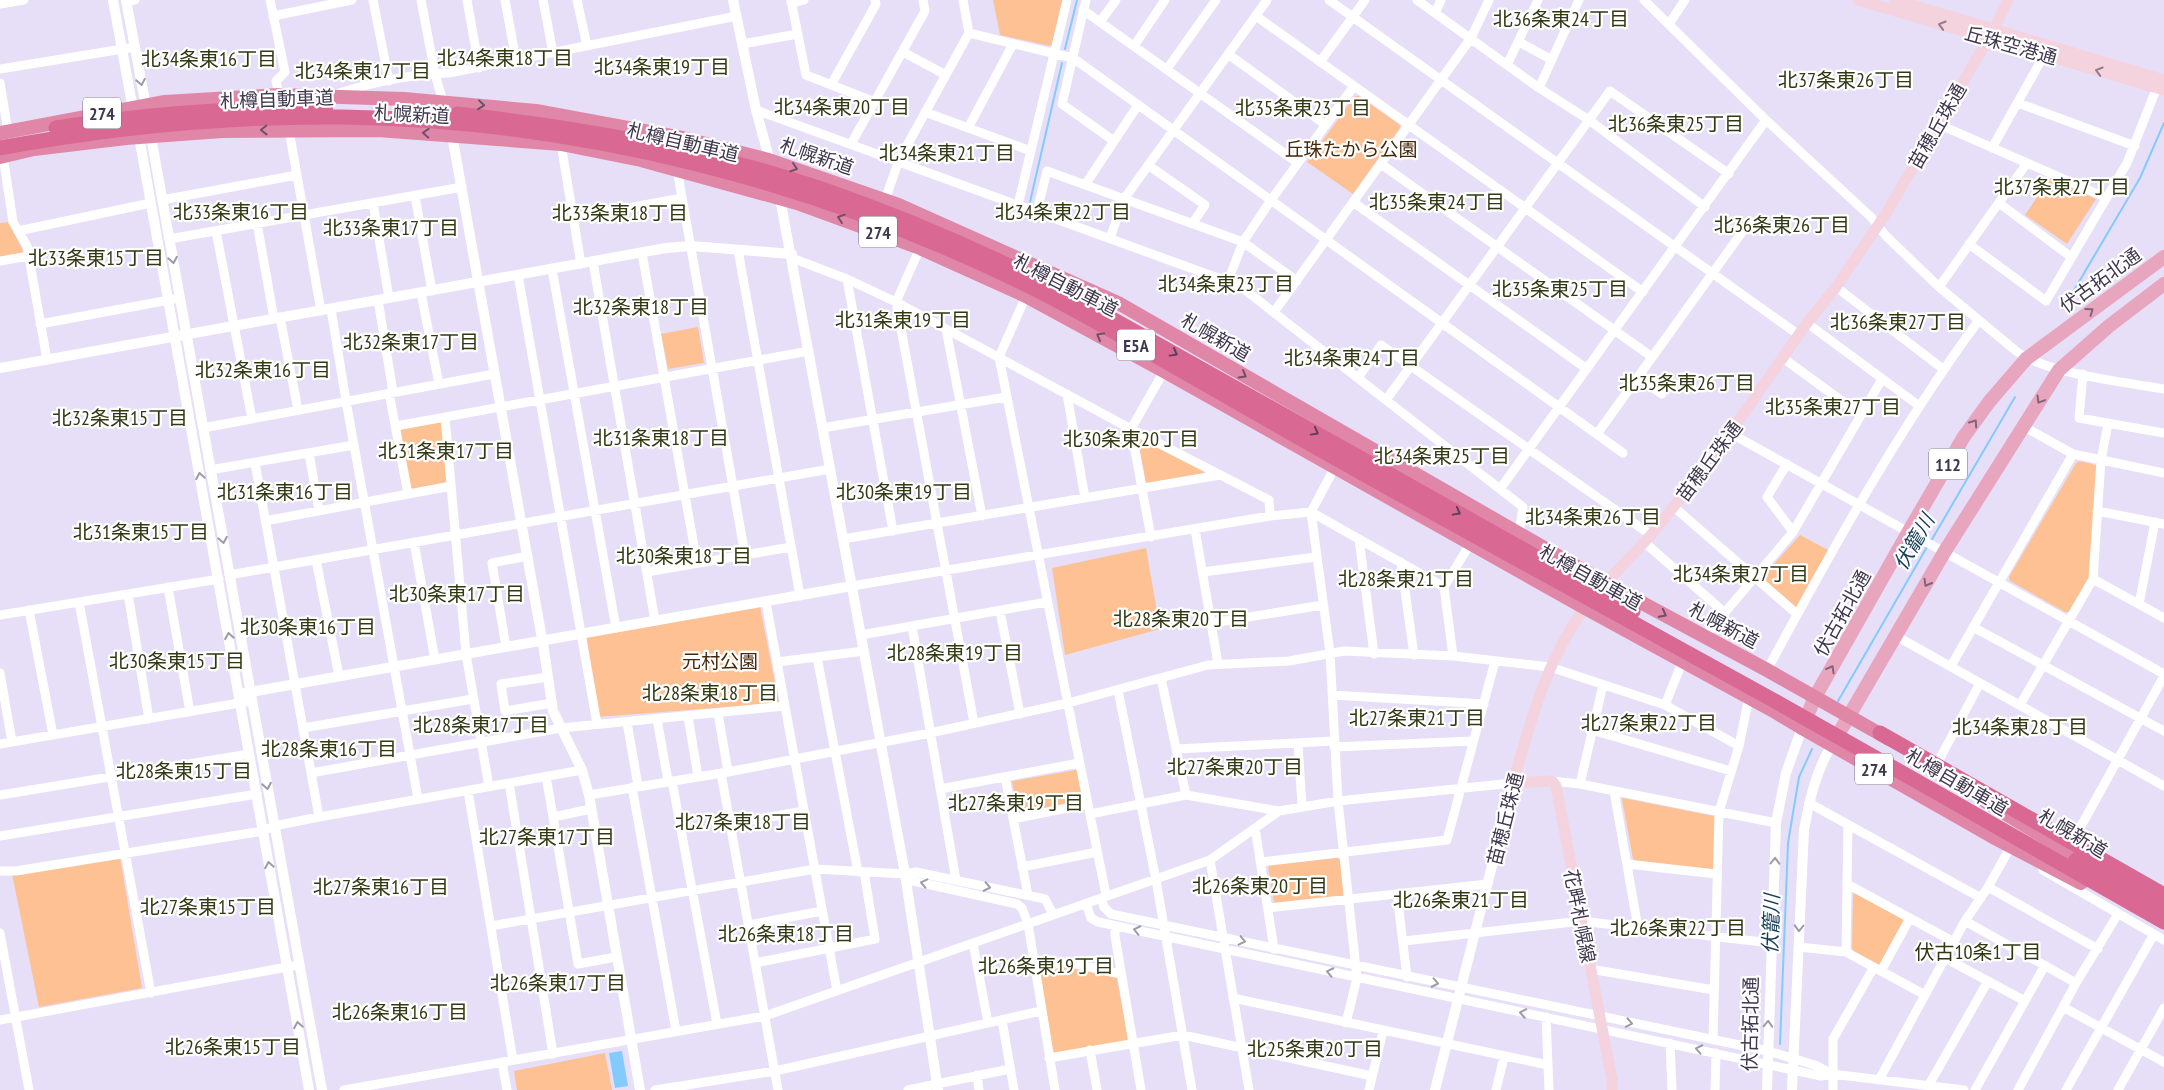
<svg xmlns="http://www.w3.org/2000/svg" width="2164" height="1090" font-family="'PT Sans Narrow','Noto Sans JP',sans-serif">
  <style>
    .green { fill: #fdc193 }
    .water { fill: #83cbfc }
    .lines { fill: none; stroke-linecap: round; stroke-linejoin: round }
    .stream { stroke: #83cbfc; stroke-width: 2 }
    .minor { stroke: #fff; stroke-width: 9 }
    .tertiary { stroke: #fff; stroke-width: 10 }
    .secondary { stroke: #f4d2de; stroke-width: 11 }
    .primary { stroke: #e8a5be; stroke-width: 14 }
    .trunk { stroke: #e087a8; stroke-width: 14 }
    .motorway { stroke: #d96992; stroke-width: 15 }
    .oneway { stroke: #907d8f }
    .oneway2 { stroke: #9e9ba6 }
    .oneway3 { stroke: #6f4f69 }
    .oneway4 { stroke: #82637b }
    .oneway5 { stroke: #5d415c }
    .labels { text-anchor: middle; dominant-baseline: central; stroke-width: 4.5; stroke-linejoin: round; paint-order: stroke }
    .shield { fill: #fff; stroke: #787383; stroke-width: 1 }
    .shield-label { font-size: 18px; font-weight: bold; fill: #3e374e }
    .street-label { font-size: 19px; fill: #3e374e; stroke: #fff }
    .park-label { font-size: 19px; fill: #46270a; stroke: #fff }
    .neighbourhood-label { font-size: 20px; fill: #313912; stroke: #fff }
    .water-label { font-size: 20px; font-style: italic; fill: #153d56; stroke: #fff }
  </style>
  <rect width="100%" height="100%" fill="#e6dff7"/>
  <!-- green -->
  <path class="green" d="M993,0H1063L1053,44L1050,46L1000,35Z
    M1355,96H1359L1400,125V128L1353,194L1307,162Z
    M2050,178L2096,199L2067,244L2025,215Z
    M10,222C13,235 21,243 24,255L0,260V223Z
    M698,327L704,363L668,369L661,334Z
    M442,421L448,484L411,492L399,432L402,428Z
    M1140,439L1204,471V475L1149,485L1146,483L1138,440Z
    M2079,461L2096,465L2097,467L2090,576L2070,612H2065L2010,581L2009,577L2076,463Z
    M1800,535L1830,551L1798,607H1795L1764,579L1763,576Z
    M1146,548L1160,629L1065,655L1052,568Z
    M760,607L779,703L597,717L586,636Z
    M1076,770L1078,771L1084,799L1082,801L1018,813L1012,782L1013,781Z
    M1623,798L1714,816L1715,818V868L1712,870L1635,861L1633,859L1622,799Z
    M120,857L142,988L39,1007L12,874Z
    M1337,858L1340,859L1344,895L1342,896L1276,905L1274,903L1268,867L1270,865Z
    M1857,892L1905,919L1879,966L1854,952L1852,948L1853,894Z
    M1067,967L1117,978L1128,1039L1126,1041L1055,1053L1052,1051L1040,974L1042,971Z
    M605,1053L612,1090H517L514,1071Z"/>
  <!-- water -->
  <path class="water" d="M622,1051L628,1086L615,1088L609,1053Z"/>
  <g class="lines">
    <!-- stream -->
    <path class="stream" d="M1065,49L1077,0
      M1030,202L1062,63
      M2063,309L2140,178L2164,123
      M1931,541L2015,397
      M1838,701L1927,547
      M1780,1044L1788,843L1799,777L1812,749"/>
    <!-- minor -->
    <path class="minor" d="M270,0L285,72L276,81L279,95
      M373,0L389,81
      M421,0L435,74L450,126
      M467,0L479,68
      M505,0L516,60
      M543,0L553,53
      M577,0L587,46
      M791,0L806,75L875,102
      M1086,0L1062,104L1114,141
      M1329,0L1799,335
      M1417,0L1539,88L1589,120L1705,207
      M1644,0L1766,120L1871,217L1886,236L1939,287L2016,351C2047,374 2123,382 2164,389
      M127,2L135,0
      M791,3L804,0
      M0,4L24,0
      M1083,10L1298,163
      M1435,13L1441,0
      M273,16L352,0
      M1256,16L1643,292
      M1100,22L1116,0
      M1669,24L1685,0
      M969,33L1073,58L1623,453
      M1519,42L1552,60
      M742,44L798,34
      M1134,46L1165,0
      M903,52L946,75
      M1228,54L1326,125
      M1320,62L1365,0
      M1507,65L1538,0
      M0,69L135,47
      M1167,69L1216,0
      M0,83L8,131
      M831,85L876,4L875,0
      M1539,88L1579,0
      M339,93C374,82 412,74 449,73L737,16
      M2018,103L2135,146
      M756,110L1240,286L1523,507L1519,534
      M925,112L1031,151
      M1938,124L2107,198
      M968,128L1013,44
      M289,130L321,311
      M561,144L581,264
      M851,144L925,11L923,0
      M1992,148L2047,50
      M3,156L13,222L27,246L47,360
      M1381,164L1652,357
      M1148,165L1205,205L1192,224
      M677,169L745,555
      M1085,185L1138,105
      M415,196L432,291
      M162,200L297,175
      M885,200L899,160L969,33L963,0
      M1353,202L1587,369
      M373,203L389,298
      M1999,203L2071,257
      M1018,205L1067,0
      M1037,211L1047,171L1243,242L1297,281
      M573,218L682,198
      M257,223L274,319
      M18,231L151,203
      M216,231L252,419
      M1110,238L1124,199L1267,0
      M169,239L462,187
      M1969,244L2046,301L2127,163L2157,87
      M920,248L896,302L974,723
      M738,250L800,596
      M642,253L697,563
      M792,258L847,279L896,302L1131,429L1269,500L1270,516
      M0,261L29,256
      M593,262L655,621
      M552,269L616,628
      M518,275L597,724
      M847,279L893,531
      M1228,281L1243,242L1271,200L1354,86
      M1836,287L1943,369
      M1939,287L2027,163
      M421,293L439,384
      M1026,296L999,357L1106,895
      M378,300L393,392
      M331,309L346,401L418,799
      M1274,312L1471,38L1489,0
      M280,317L298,410
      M1807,323L1918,405
      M40,324L180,298
      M946,329L982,516
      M1783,358L1861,415
      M2083,374L2079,418L2164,433
      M1638,377L1662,394
      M1358,378L1381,345L1651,535
      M389,393L408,494
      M1067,394L1085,498
      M1386,400L1610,91L1729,174
      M445,417L466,654L489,787
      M396,426L809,351
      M2023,426L2073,454L2164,473
      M203,428L494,374
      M822,428L1006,397
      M1730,433L2164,674
      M1597,434L1750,221
      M309,453L319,511
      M255,463L319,817
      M1787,464L1767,497L1793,532
      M210,470L354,445
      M1500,489L1766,120
      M1674,507L1797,614
      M2097,511L2164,524
      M265,521L451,486
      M1195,529L1218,664
      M1151,537L1131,429L1164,371
      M843,539L1220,475
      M1359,539L1374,654
      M414,542L435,660
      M1644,542L1725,613
      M316,560L339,676
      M1401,562L1414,655
      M647,572L791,547
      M1203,572L1316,557
      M229,575L830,469
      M2093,579L2164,618
      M852,586L1270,516L1311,512L1335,467
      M168,587L190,712
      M1444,587L1470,544
      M128,594L149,719
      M79,602L151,993
      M766,602L837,991
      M2139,604L2155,522
      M29,610L53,735
      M1000,611L1020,714
      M0,615L219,579
      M1212,623L1323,605
      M912,626L956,880
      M1973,627L2164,731
      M861,635L1047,602
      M1705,636L1793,532L1882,379
      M1896,636L2164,786
      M506,647L492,563L528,556
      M817,657L858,872
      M777,662L864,651
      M1951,666L2073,454
      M1767,670C1832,550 1898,430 1979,320
      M0,673L12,742
      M548,677L501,684L505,711L552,703
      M1161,678L1186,795L1279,811
      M1118,690L1156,880L1192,1090
      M1332,695L1484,704
      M1665,705L1683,660
      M2020,705L2093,579L2101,460L2108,424
      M718,713L728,772
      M688,716L698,777
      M657,719L668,781
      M627,722L638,786
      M303,728L473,699
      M1592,730L1731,771
      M1298,743L1302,806
      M0,744L251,701
      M1334,747L1473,741
      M1176,749L1334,741
      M1938,762L1980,683
      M311,773L561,728L785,706
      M721,773L778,1090
      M546,776L578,964L616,957
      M1005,777L1028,895
      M672,781L717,1024
      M1552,781L1580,784L1776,823
      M509,783L553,1054
      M1580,784L1603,685
      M632,787L676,1031
      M940,789L1079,763
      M468,791L513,1060
      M1614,791L1638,928
      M0,795L249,754
      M589,795L728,772L930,733L1068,703L1208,665L1289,661L1344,651L1453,656L1550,667L1665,705L1739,746
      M1809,803L1981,898
      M1090,814L1186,795
      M553,817L591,809
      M1013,819L1087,804
      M730,824L804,811
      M1255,828L1274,949
      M0,836L257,794
      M2075,837L2164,676
      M1210,860L1249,1090
      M1261,862L1447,840L1495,661
      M1627,864L1716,874
      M1022,867L1097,852
      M2043,870L2164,940
      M0,871H16L263,831L274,826L319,817L582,770
      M905,874L913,881L1017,904L1022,908L1028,924L1055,1090
      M1847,884L1954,942
      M1988,887L2098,949
      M1397,894L1407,977
      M1101,898L1104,907L1111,914L1768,1051L1815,1065L1832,1074
      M1086,903L1091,918L1098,922L1821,1076L1832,1074L1964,1090
      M1268,908L1488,884
      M1965,921L2076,983
      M748,925L822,911
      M491,926L815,869L905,874L916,872L1045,899L1053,914
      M1115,926V936L1141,1090
      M0,933L29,1090
      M1404,941L1581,921L1771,943
      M973,943L988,1023
      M1799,947L1846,952L1925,995
      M1846,952L1848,825
      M1945,958L2025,1001
      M755,963L875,939L864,872
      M1035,967L1067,962L1121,974
      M1590,969L1714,990
      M1881,971L1910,918
      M1233,998L1548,1065
      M2063,1007L2164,1062
      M1546,1017L1549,1090
      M0,1020L298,965
      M1002,1020L1014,1090
      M1346,1023L1357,978L1338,801L1330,653L1311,512L1444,587L1453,656
      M1713,1040L1719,812L1739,746L1749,697
      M1670,1043L1672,1090
      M1090,1050L1097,1090
      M1049,1058L1183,1035L1372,1076
      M502,1062L507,1090
      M977,1075L979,1090
      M1879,1080L1965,921L1988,887L2011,846
      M344,1090L765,1016L1210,860L1279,811L1338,801L1513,783
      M655,1090L775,1071L1041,1011
      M908,1090L1010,1069
      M1369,1090L1383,1031
      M1496,1090L1504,1057
      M1715,1090L1716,1053
      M1833,1090V1039L1874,967
      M1926,1090L1988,981
      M1975,1090L2044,967
      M2018,1090L2076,983L2118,914
      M2066,1090L2154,934
      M2118,1090L2164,1008"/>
    <!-- tertiary -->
    <path class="tertiary" d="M113,0L134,115
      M126,0L147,112
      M733,0L756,110L771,165
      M138,131L309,1090
      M150,131L322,1090
      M452,135L544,650L553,711L582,770L589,795L640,1090
      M779,193L905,874L938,1090
      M0,368L666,248L691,246L792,254
      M245,693L852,586
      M1435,1090L1513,783
      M1767,1090L1776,823L1786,773L1802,728
      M1792,1090L1804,830C1809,802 1816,770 1832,745"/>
    <!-- secondary -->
    <path class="secondary" d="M1858,0L2164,90
      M1895,0L2164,80
      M1600,589L1651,535L1711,460L1807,323L1836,287L1885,215L1994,29L2008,0
      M1590,601C1548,654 1531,719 1513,783L1552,781L1556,786L1612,1080V1090"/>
    <!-- primary -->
    <path class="primary" d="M1802,728L1815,697L1909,531L1963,438L1989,402L2026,359L2164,257
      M1832,745L1945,551L2059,370L2109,326L2164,284"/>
    <!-- trunk -->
    <path class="trunk" d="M0,133L165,102L279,95L404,99L536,111L682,138L769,160L896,204L1120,304L1605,583L1767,670L1889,739
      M0,157L34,149L126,138L222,131L378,130L561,144L641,160L797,203L920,248L1026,296L1164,371L1585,608L1772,710L1802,728L1993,837L2081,883
      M1985,801L2086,863"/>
    <!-- motorway -->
    <path class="motorway" d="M457,114C580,128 703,149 822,189C915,221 1004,261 1091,307L1633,611
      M56,128C146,114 235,108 326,107
      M0,148C113,127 227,116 342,117C578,120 816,181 1027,285C1084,313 1138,346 1193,377C1271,422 1351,467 1430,511C1544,574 1659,636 1773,700C1904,773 2033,848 2164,922
      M1880,733L2164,895
      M2076,860L2164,910"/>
  </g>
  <!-- one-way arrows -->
  <defs><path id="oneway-chevron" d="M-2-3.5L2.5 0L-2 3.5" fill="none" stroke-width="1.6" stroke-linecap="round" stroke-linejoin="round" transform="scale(1.25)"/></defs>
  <g class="oneway">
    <use href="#oneway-chevron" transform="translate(1942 25) rotate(-163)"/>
    <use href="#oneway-chevron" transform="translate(2099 71) rotate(-164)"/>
  </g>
  <g class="oneway2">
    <use href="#oneway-chevron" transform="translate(141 82) rotate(80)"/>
    <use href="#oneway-chevron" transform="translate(173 260) rotate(80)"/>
    <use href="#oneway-chevron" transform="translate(200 476) rotate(-100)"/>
    <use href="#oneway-chevron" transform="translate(223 540) rotate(80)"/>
    <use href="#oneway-chevron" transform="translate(229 636) rotate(-100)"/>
    <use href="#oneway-chevron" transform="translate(267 786) rotate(80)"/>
    <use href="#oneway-chevron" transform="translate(1775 861) rotate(-89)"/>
    <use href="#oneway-chevron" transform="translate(269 865) rotate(-100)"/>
    <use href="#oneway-chevron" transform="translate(924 883) rotate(-167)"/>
    <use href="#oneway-chevron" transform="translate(987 887) rotate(12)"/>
    <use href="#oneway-chevron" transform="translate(1799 928) rotate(92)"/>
    <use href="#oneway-chevron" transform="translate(1137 930) rotate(-168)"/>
    <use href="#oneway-chevron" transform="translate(1242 941) rotate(13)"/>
    <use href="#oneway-chevron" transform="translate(1330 972) rotate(-168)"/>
    <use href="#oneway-chevron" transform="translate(1435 983) rotate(12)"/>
    <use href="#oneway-chevron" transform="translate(1523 1013) rotate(-169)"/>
    <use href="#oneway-chevron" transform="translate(1629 1023) rotate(11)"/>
    <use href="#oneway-chevron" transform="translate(1768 1024) rotate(-88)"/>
    <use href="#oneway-chevron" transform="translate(298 1025) rotate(-100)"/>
    <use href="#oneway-chevron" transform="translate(1699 1049) rotate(-168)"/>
  </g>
  <g class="oneway3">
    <use href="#oneway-chevron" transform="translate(481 105) rotate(6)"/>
    <use href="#oneway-chevron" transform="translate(264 130) rotate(179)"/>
    <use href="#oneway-chevron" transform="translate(426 133) rotate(-177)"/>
    <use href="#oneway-chevron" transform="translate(794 168) rotate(19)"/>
    <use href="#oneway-chevron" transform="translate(841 218) rotate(-161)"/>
    <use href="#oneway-chevron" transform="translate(1100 336) rotate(-151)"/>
    <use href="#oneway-chevron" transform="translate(1243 375) rotate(30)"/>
    <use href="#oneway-chevron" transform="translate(1663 614) rotate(28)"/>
  </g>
  <g class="oneway4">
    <use href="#oneway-chevron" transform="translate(2090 311) rotate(-36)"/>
    <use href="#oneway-chevron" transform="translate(2040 400) rotate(121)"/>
    <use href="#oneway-chevron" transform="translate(1974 423) rotate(-55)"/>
    <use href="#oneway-chevron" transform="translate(1927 583) rotate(120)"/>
    <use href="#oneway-chevron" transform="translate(1831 669) rotate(-61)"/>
  </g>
  <g class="oneway5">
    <use href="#oneway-chevron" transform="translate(1174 353) rotate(29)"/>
    <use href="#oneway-chevron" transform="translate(1315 432) rotate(29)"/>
    <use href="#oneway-chevron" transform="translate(1457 512) rotate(29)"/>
  </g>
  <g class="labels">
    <!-- shield labels -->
    <g class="shield">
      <rect x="83" y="97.5" width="38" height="31" rx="4"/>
      <rect x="859" y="216.5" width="38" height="31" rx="4"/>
      <rect x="1117" y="329.5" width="38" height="31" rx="4"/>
      <rect x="1929" y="448.5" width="38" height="31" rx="4"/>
      <rect x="1855" y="753.5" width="38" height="31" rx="4"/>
    </g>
    <g class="shield-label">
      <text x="102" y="113">274</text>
      <text x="878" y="232">274</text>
      <text x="1136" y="345">E5A</text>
      <text x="1948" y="464">112</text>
      <text x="1874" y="769">274</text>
    </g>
    <!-- street labels -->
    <g class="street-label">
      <text transform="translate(2011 45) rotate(16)">丘珠空港通</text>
      <text transform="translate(277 99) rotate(-2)">札樽自動車道</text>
      <text transform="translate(412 114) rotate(3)">札幌新道</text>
      <text transform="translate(1937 126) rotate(-60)">苗穂丘珠通</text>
      <text transform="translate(683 142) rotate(13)">札樽自動車道</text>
      <text transform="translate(817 156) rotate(19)">札幌新道</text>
      <text transform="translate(2100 280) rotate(-36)">伏古拓北通</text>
      <text transform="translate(1066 285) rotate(27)">札樽自動車道</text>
      <text transform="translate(1216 337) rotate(30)">札幌新道</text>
      <text transform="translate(1709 461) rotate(-53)">苗穂丘珠通</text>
      <text transform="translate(1591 577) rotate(29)">札樽自動車道</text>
      <text transform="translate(1842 613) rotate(-61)">伏古拓北通</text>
      <text transform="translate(1724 625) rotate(28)">札幌新道</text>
      <text transform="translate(1957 782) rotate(30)">札樽自動車道</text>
      <text transform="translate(1505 819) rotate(-76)">苗穂丘珠通</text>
      <text transform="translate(2073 833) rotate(31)">札幌新道</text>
      <text transform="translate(1580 916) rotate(79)">花畔札幌線</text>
      <text transform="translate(1750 1024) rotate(-89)">伏古拓北通</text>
    </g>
    <!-- park labels -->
    <g class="park-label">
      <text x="1351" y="149">丘珠たから公園</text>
      <text x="720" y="661">元村公園</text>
    </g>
    <!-- neighbourhood labels -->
    <g class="neighbourhood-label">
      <text x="1561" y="19">北36条東24丁目</text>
      <text x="505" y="58">北34条東18丁目</text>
      <text x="209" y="59">北34条東16丁目</text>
      <text x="662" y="67">北34条東19丁目</text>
      <text x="363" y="71">北34条東17丁目</text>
      <text x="1846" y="80">北37条東26丁目</text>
      <text x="842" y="107">北34条東20丁目</text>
      <text x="1303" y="108">北35条東23丁目</text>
      <text x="1676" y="124">北36条東25丁目</text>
      <text x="947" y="153">北34条東21丁目</text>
      <text x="2062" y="187">北37条東27丁目</text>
      <text x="1437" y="202">北35条東24丁目</text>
      <text x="241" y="212">北33条東16丁目</text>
      <text x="1063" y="212">北34条東22丁目</text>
      <text x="620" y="213">北33条東18丁目</text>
      <text x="1782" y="225">北36条東26丁目</text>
      <text x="391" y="228">北33条東17丁目</text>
      <text x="96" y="258">北33条東15丁目</text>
      <text x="1226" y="284">北34条東23丁目</text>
      <text x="1560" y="289">北35条東25丁目</text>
      <text x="641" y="307">北32条東18丁目</text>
      <text x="903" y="320">北31条東19丁目</text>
      <text x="1898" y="322">北36条東27丁目</text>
      <text x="411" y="342">北32条東17丁目</text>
      <text x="1352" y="358">北34条東24丁目</text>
      <text x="263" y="370">北32条東16丁目</text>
      <text x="1687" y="383">北35条東26丁目</text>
      <text x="1833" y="407">北35条東27丁目</text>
      <text x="120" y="418">北32条東15丁目</text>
      <text x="661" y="438">北31条東18丁目</text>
      <text x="1131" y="439">北30条東20丁目</text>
      <text x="446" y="451">北31条東17丁目</text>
      <text x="1442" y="456">北34条東25丁目</text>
      <text x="285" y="492">北31条東16丁目</text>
      <text x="904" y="492">北30条東19丁目</text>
      <text x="1593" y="517">北34条東26丁目</text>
      <text x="141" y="532">北31条東15丁目</text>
      <text x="684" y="556">北30条東18丁目</text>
      <text x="1741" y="574">北34条東27丁目</text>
      <text x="1406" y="579">北28条東21丁目</text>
      <text x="457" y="594">北30条東17丁目</text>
      <text x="1181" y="619">北28条東20丁目</text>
      <text x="308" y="627">北30条東16丁目</text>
      <text x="955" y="653">北28条東19丁目</text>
      <text x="177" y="661">北30条東15丁目</text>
      <text x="710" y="693">北28条東18丁目</text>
      <text x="1417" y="718">北27条東21丁目</text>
      <text x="1649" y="723">北27条東22丁目</text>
      <text x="481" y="725">北28条東17丁目</text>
      <text x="2020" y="727">北34条東28丁目</text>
      <text x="329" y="749">北28条東16丁目</text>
      <text x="1235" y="767">北27条東20丁目</text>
      <text x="184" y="771">北28条東15丁目</text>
      <text x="1016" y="803">北27条東19丁目</text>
      <text x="743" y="822">北27条東18丁目</text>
      <text x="547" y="837">北27条東17丁目</text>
      <text x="1260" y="886">北26条東20丁目</text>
      <text x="381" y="887">北27条東16丁目</text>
      <text x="1461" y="900">北26条東21丁目</text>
      <text x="208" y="907">北27条東15丁目</text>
      <text x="1678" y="928">北26条東22丁目</text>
      <text x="786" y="934">北26条東18丁目</text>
      <text x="1978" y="952">伏古10条1丁目</text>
      <text x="1046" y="966">北26条東19丁目</text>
      <text x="558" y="983">北26条東17丁目</text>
      <text x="400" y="1012">北26条東16丁目</text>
      <text x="233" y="1047">北26条東15丁目</text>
      <text x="1315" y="1049">北25条東20丁目</text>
    </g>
    <!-- water labels -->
    <g class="water-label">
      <text transform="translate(1914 542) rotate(-60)">伏籠川</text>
      <text transform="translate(1771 924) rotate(-88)">伏籠川</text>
    </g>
  </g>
</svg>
